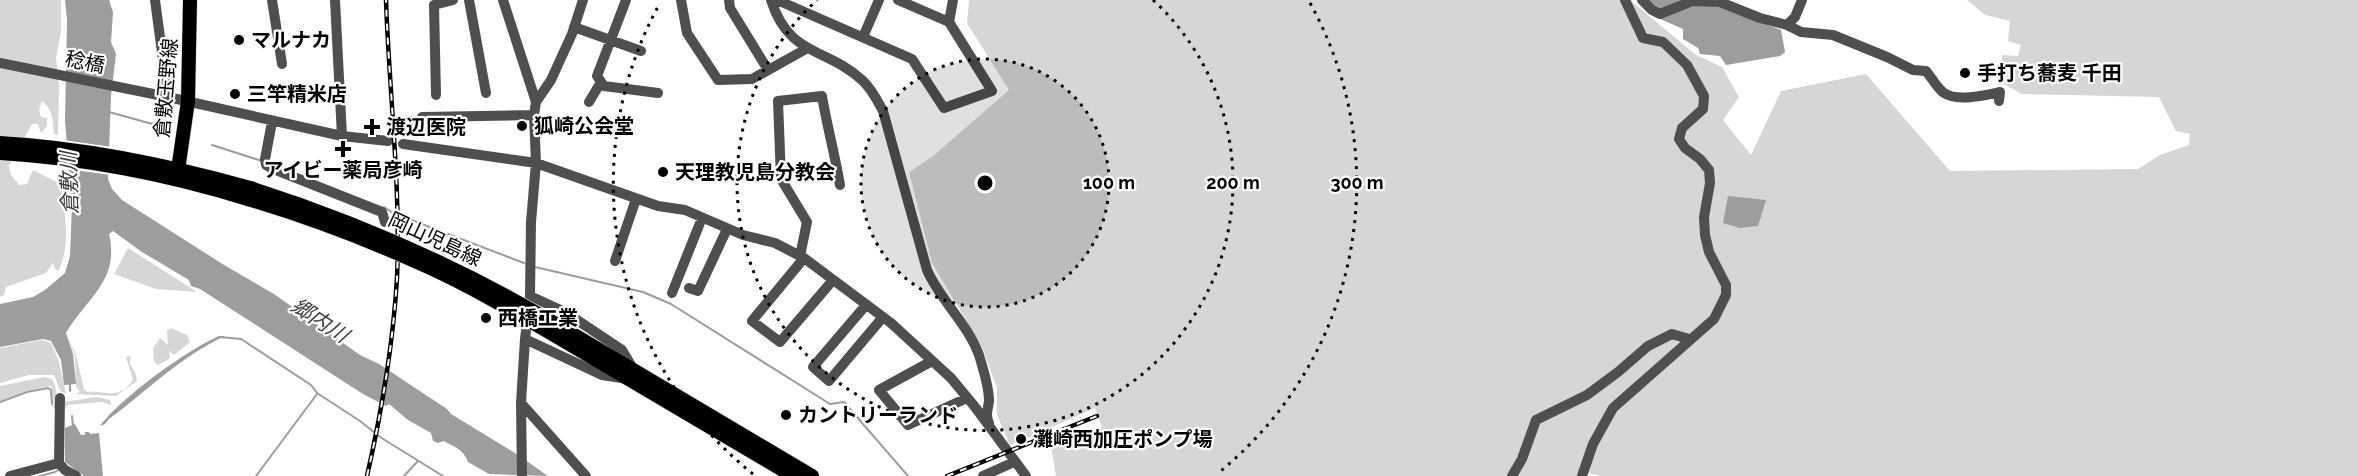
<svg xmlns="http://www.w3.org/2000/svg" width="2358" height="476" font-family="Raleway,'Noto Sans JP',sans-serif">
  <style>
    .green { fill: #d6d6d6 }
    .water { fill: #9d9d9d }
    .pier { fill: #fff }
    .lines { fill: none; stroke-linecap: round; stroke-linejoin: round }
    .stream { stroke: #9d9d9d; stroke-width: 2 }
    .major-casing { stroke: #dbdbdb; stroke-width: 15 }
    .minor { stroke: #4f4f4f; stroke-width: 10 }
    .major { stroke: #000; stroke-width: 14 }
    .rail-casing { stroke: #000; stroke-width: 4.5 }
    .rail { stroke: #fff; stroke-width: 2; stroke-dasharray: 7; stroke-linecap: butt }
    .major-bridge-casing { stroke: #dbdbdb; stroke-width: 15; stroke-linecap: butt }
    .major-bridge { stroke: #000; stroke-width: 14 }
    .ring { fill: none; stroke: #000; stroke-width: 3; stroke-dasharray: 3 6 }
    .poi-dot { fill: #000; stroke: #fff; stroke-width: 2 }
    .labels { text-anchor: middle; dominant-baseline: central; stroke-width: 4.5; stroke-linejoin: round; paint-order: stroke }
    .poi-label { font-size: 20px; font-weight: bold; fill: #000; stroke: #fff; text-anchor: start }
    .street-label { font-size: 20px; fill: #000; stroke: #fff }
    .water-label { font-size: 21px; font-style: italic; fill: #3e3e3e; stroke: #fff }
    .centre { fill: #000; stroke: #fff; stroke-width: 3 }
    .ring-label { font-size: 18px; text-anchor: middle; font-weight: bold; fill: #000; stroke: #fff; stroke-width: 4.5; stroke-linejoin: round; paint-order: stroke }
  </style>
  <rect width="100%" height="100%" fill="#fff"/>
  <!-- green -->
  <path class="green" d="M0,0H61V32L56,58L59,84L58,135L54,134C53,121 53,109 42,101L39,110L41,117L47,118V126L41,133L38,124H32L9,166L11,175L19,185L27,184L33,170L61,184C64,211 72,245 58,271L55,269L53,263L46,273L6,287L4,295L0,297Z
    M969,0H1630L1696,55L1722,67L1739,97L1723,120L1751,155L1781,91L1866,74L1950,171L2138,169L2160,155L2189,145L2190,134L2176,131L2159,97L2022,94L2002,83V55L2018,56L2021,45L2008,41L2010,21L1985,15L1967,0H2358V476H1601L1588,473L1586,476H1056L1051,446L1102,427L1095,408L1025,439L1024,435L1017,438L1018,442L1010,445L997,415V388L982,347L932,263L909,172L932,157L1009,90L967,23Z
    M128,248L197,292L156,289L114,274Z
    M171,328L187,335L190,342L174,355L169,351L170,358L158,365L154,362L153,348L160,338L168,345L167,331Z
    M67,335L76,355L84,389L87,392C107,390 119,401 133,380L126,357L131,356L130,364L136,374L137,381L116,396L76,394L80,392L76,387L75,356Z
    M42,340L51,343L59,362L66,394L60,391L54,375H29L0,383V348Z
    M44,377L52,379C58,390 57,398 55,409L52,405L54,404L51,386L26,391L0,401V386Z
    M97,397L110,400L111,405L102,402L68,405L65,408L63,402Z"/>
  <!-- water -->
  <path class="water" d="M65,0H109L113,12L111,42L116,54L111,96L108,179L112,189L122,200L224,265L274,294L360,355L379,364L447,409L451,414L515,453L548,476L489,474L468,462C464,450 455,447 444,441L438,443L433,441L431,433L408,420L389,404L386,406L363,394L200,289L191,286L189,280L142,252L113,231L109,234C120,281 87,297 66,333L73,354L76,384L64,385L61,360L51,341L43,339L0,347V304L33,297L45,290L65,273L70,256L72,205L65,121L67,20Z
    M1646,0H1681L1659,10Z
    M1694,4L1720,7L1781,30L1785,52L1780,56L1726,65L1720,56L1700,54L1698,48L1683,39V29L1658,18Z
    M1728,196L1766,200L1758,226L1740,228L1723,223Z
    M219,336H225C181,356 147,391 109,419L105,424L100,426C120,399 185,351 219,336Z
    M75,424L81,435H85V432H89L90,434L99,433L103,476H84L65,462V428Z"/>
  <!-- pier -->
  <path class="pier" d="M63,140L112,147L111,175L66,169Z"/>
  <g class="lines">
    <!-- stream -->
    <path class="stream" d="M109,112L156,125
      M212,145L262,161
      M384,207L393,213L524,263
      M535,267L643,292L671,304L830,404L844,402L908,476
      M220,337L241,339L311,385L317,393L360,421L380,437L443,476
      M70,382V391
      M0,402L27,392L48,388L51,390L52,404
      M72,416L73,426
      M40,476L55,472L60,469
      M256,476L317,394
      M404,476L418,461"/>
    <!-- major casing -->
    <g class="major-casing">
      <path id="major" d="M0,143C85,148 168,165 250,188
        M0,153C84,158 167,174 248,199
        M177,177L188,101L190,0
        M554,323L812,476
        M549,332L793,476"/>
    </g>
    <!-- minor -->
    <path class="minor" d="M155,0L168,97
      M272,0L282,64
      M335,0L342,136
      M469,0L486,93
      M503,0L536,102
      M626,0L597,76L604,86L658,93
      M681,0L687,33L718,80L752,79L806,49
      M729,0L730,8L768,70
      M771,0C789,57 826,47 862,80C872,89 877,100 883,111L927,270C940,300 968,324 979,355C983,369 989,386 989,401C988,410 985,414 989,423
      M777,0L912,59L944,108L992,91L949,22L898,0
      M1642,0L1652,10L1660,14L1692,1L1720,2L1760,18L1787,25L1795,17L1802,0
      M949,22L953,0
      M1787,25L1801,32L1833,35L1887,57L1913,70L1926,71C1932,78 1937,88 1944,93C1957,102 1986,95 2000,92L1999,101
      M574,27L641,51
      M863,37L879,0
      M0,63L168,97L342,136L388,141
      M436,95L434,5L453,0
      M589,102L601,82
      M422,117L534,115
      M272,122L265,159L266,165L271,168L382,212L385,222
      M403,144L536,163L658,206L685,210L743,235L775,243L804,258L891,323L951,378L975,407L1026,476
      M800,256L807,222L781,179L778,101L822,96C827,126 835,155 840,185
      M804,258L752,321L780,342L833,280
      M615,261L636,199
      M689,288L698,291L727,229
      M672,293L702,218
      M530,296L565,312L622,350L634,370
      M866,305L813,367L829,381L883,317
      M525,339L602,375L628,379
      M932,361L879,390L908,425L967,398
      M521,403L586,476
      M59,463L60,398
      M10,476L59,463L65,470L76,476
      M522,476L521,403L525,339L530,296L531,222L536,163L534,115L536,102L551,80L572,34L583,0
      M983,476L1014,462
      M1512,476L1522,459L1536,420L1587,395L1618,372L1648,346L1672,334L1689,339
      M1582,476L1593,444L1613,408L1714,319L1726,295V285L1709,252L1705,235L1704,217L1710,183L1709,170L1700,159L1685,148L1679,139L1682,128L1703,109L1704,96L1687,65L1663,42L1643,38L1625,0"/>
    <!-- major -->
    <use href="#major" class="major"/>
    <!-- rail casing -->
    <g class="rail-casing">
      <path id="rail" d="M367,476C382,410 393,345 397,278C401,187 389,91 386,0
        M947,476L1097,416"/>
    </g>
    <!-- rail -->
    <use href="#rail" class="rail"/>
    <!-- major-bridge casing -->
    <g class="major-bridge-casing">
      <path id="major-bridge" d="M250,188C357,222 457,266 554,323
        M248,199C305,216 361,237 415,261C462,281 505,307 549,332"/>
    </g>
    <!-- major-bridge -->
    <use href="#major-bridge" class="major-bridge"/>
  </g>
  <!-- distance rings -->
  <circle cx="985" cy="183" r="124" fill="#000" fill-opacity=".12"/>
  <g class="ring">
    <circle cx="985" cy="183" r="124"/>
    <path d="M1153 0A248 248 0 1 1 817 0"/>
    <path d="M753 474A372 372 0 0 1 660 3M1310 3A372 372 0 0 1 1217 474"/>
  </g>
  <!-- markers -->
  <g class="poi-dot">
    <circle cx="239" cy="40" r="6"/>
    <circle cx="1965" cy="73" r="6"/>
    <circle cx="235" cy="94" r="6"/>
    <circle cx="522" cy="126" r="6"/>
    <path d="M369 118h6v6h6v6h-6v6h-6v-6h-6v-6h6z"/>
    <path d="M340 140h6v6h6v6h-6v6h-6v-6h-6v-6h6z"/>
    <circle cx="663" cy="172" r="6"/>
    <circle cx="486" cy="318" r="6"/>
    <circle cx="786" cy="415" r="6"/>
    <circle cx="1021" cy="439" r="6"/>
  </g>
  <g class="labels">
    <!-- poi labels -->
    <g class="poi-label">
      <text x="251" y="40">マルナカ</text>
      <text x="1977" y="73">手打ち蕎麦 千田</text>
      <text x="247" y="94">三竿精米店</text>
      <text x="534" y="126">狐崎公会堂</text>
      <text x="386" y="127">渡辺医院</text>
      <text x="343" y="170" text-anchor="middle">アイビー薬局彦崎</text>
      <text x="675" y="172">天理教児島分教会</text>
      <text x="498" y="318">西橋工業</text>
      <text x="798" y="415">カントリーランド</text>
      <text x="1033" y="439">灘崎西加圧ポンプ場</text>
    </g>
    <!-- street labels -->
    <g class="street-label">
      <text transform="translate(85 62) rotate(12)">稔橋</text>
      <text transform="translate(166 88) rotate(-85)">倉敷玉野線</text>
      <text transform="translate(435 239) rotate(25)">岡山児島線</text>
    </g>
    <!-- water labels -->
    <g class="water-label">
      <text transform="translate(69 183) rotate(-92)">倉敷川</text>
      <text transform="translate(320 320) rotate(33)">郷内川</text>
    </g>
  </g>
  <circle cx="985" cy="183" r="9" class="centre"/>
  <g class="ring-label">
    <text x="1109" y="189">100 m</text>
    <text x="1233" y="189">200 m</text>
    <text x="1357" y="189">300 m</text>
  </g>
</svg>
